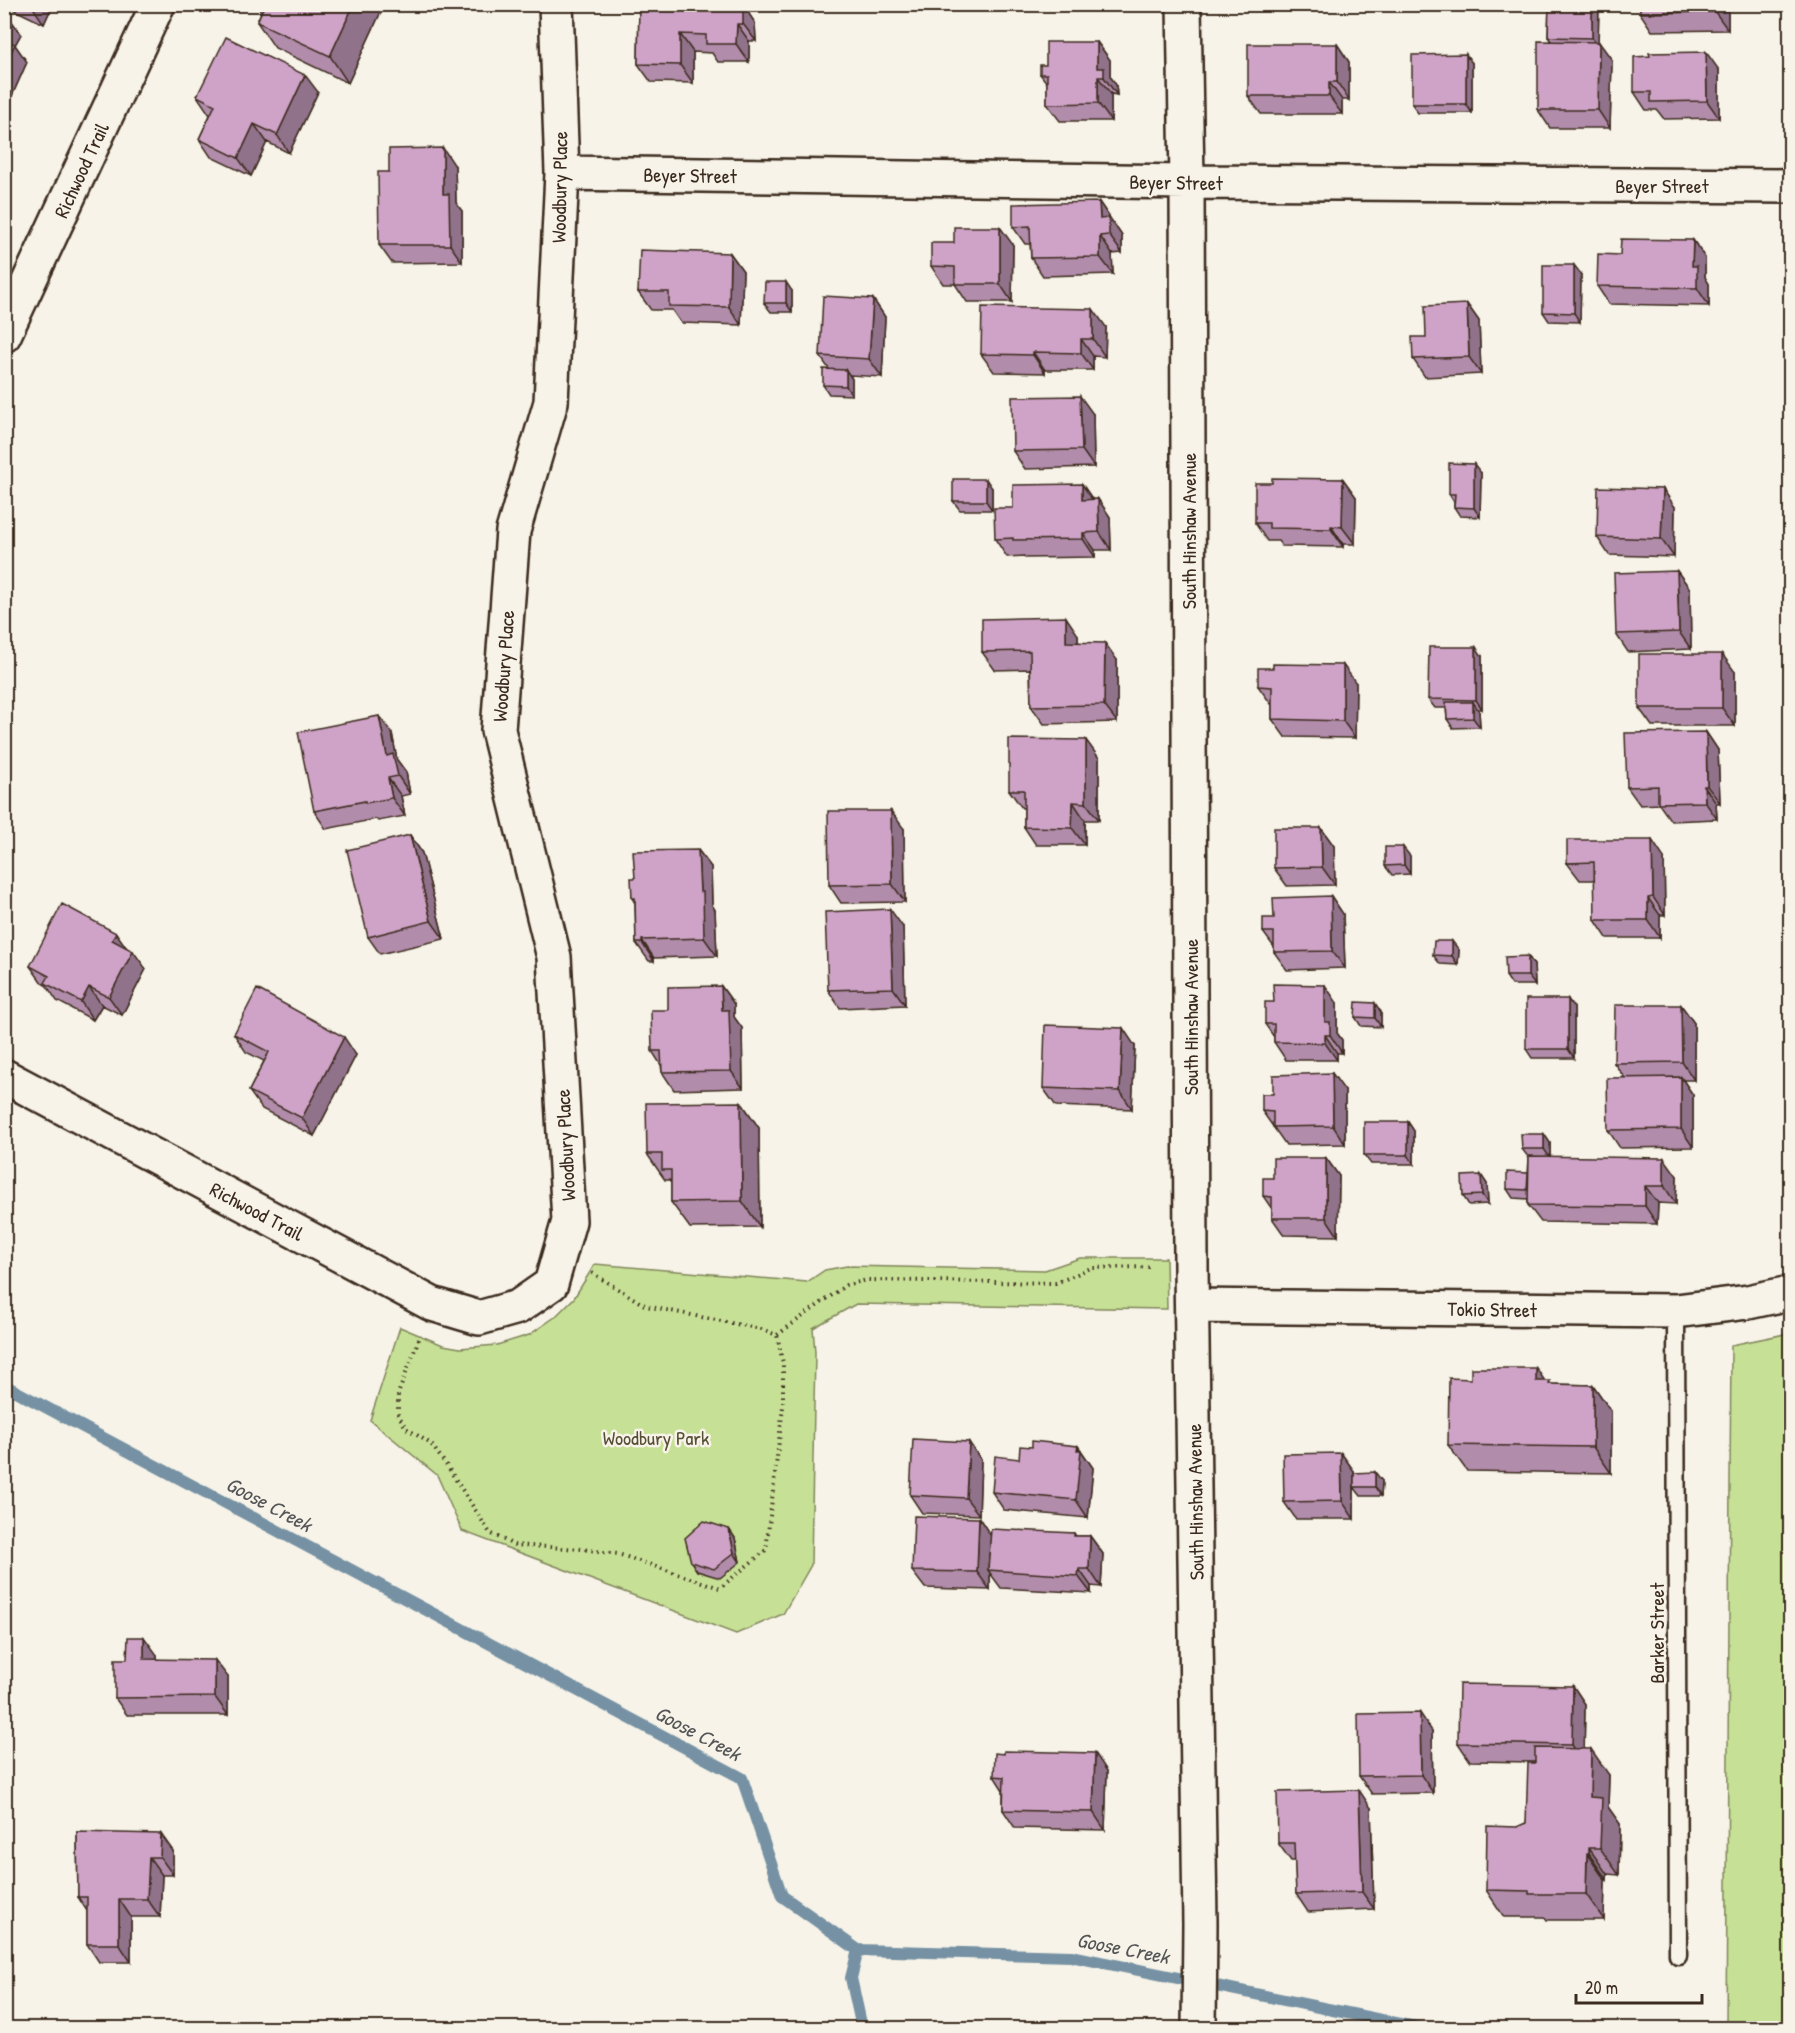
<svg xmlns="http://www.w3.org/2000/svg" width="1795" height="2033" font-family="'Patrick Hand',sans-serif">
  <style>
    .green { fill: #c6e096; stroke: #80855a; stroke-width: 1.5 }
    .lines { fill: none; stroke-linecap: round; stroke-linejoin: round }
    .stream { stroke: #7591a3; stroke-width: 12 }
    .service-casing { stroke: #3b2a1e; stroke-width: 21 }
    .minor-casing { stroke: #3b2a1e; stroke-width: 38 }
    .path { stroke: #3b2a1e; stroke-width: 4; stroke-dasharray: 1.5 4.5; stroke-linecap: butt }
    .service { stroke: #f7f3e8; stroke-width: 16 }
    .minor { stroke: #f7f3e8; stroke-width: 33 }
    .wall { fill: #b28cab; stroke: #3b2a1e; stroke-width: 1.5 }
    .shaded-wall { fill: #91728b; stroke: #3b2a1e; stroke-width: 1.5 }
    .building { fill: #cfa3c7; stroke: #3b2a1e; stroke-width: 1.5 }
    .labels { text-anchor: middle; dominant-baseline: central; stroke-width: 5; stroke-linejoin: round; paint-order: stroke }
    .street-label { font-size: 20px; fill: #3b2a1e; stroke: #f7f3e8 }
    .park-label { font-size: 20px; fill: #574e36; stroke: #f7f3e8 }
    .water-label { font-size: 21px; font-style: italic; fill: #535556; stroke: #f7f3e8 }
  </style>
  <rect width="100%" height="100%" fill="#f7f3e8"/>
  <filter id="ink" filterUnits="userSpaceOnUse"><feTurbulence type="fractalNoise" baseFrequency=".0167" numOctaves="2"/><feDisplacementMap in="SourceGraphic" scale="12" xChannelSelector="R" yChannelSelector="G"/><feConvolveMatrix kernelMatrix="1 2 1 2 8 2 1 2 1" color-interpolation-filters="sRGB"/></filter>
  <g filter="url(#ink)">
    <!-- green -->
    <path class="green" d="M1080,1258H1166L1167,1309L856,1304L813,1328L815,1352L811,1565L783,1614L736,1634L462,1531L437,1475L370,1420L400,1327L443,1345L460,1348L497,1345L529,1335L555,1317L574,1298L595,1264L807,1282L825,1270L847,1266L1045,1270Z
      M1790,1333V2028H1726L1731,1345Z"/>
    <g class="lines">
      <!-- stream -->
      <path class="stream" d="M4,1385L742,1778L782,1896L858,1950L1071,1956L1420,2028
        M858,1950L851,1978L862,2028"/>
      <!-- service casing -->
      <g class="service-casing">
        <path id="service" d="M1676,1311L1678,1955"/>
      </g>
      <!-- minor casing -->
      <g class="minor-casing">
        <path id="minor" d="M1184,4L1187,182L1191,1268L1200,1924L1199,2028
          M562,173L1187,182L1790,186
          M4,335L158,4
          M4,1076L432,1304L479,1318L518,1307L551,1284L569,1221L554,957L498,730L513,531L551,402L562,173L556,4
          M1192,1306L1676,1311L1748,1302L1790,1293"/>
      </g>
      <!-- path -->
      <path class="path" d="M592,1273L646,1306L761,1329L777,1335L846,1285L867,1280L1056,1283L1091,1268L1152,1267
        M419,1339L398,1394V1414L406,1428L431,1444L447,1466L490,1533L514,1545L582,1549L618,1554L720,1588L766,1550L783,1407V1363L777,1335"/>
      <!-- service -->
      <use href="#service" class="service"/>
      <!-- minor -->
      <use href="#minor" class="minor"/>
    </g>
    <!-- wall -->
    <path class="wall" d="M4,4H53L44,24L4,5Z
      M256,4H384V5L348,83L275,48L257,22L261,12Z
      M639,4H749V14L755,23L756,41H749V62H718L712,53L693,52V83L651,82L638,64Z
      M1549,4H1599L1598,42L1612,60L1610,128H1550L1538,110L1551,41L1548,37Z
      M1640,4H1728V30L1652,31L1640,13Z
      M4,14L8,16L21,34L15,45L27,62L11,98L4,94Z
      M1097,42L1110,60V76L1116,85L1117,95L1111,94V121H1060L1047,104V83L1040,74L1046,65Z
      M1337,44L1349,62V100H1342V114H1261L1248,96Z
      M1472,63V113H1418L1412,104Z
      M1719,70V118L1664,119L1657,110H1646L1634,92Z
      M318,92L289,153L267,142L251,176L211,157L199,139L210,115L197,96Z
      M455,166L456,203L462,211V262L392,263L379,245Z
      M1099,202L1122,236V253L1112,254L1113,274L1043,276L1031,258L1030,244H1025L1013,227Z
      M1693,240L1705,258V277L1709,284V306L1609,304L1597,286L1620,255Z
      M954,243L1013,245L1012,302H967L955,284H943L931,266Z
      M730,253L743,271L741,325L681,323L672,310H651L638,292Z
      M1581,274L1580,322L1549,321L1543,312Z
      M792,291V312H771L764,303Z
      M873,299L885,317L882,377L850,375L852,379V395L829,394L823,385L829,369L820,356Z
      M1467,304L1479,321L1481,374L1425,377L1413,359L1426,337Z
      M1106,327L1105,357L1093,356V370H1045V373L994,372L981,354Z
      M1093,414L1094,467L1025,469L1013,451Z
      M1481,473L1480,517L1460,516L1454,507V502L1449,494Z
      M1343,479L1356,497L1355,544H1343V547L1282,546L1278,541H1267L1255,523L1272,483Z
      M1082,484L1093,500L1098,499L1110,517L1111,550H1095V557L1025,558L1024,556L1007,557L995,539L1013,508Z
      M992,488V510H960L953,501Z
      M1675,507L1674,557L1609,555L1597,537Z
      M1677,571L1690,589L1691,649L1628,652L1616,634Z
      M1078,635V642L1117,660V722L1044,724L1031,706L1030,669L995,670L982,652Z
      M1482,656V709H1478L1479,711L1480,727L1453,728L1447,719L1446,708H1435L1428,699Z
      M1735,672V726H1652L1639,708Z
      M1356,683L1355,738L1285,737L1272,719V704H1271L1258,686Z
      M1706,732L1718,750L1720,803H1716L1717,819L1671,821L1659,804L1640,805L1627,787Z
      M392,733L397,760L406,772L410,794L401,796L405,816L378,821L376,819L326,829L314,811Z
      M1099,758V820H1085V845H1036L1024,827V808H1022L1009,790Z
      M1321,828L1334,846L1335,885L1287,886L1274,868Z
      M904,829L905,902L841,903L829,885Z
      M410,835L422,853L444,939L380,954L368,937Z
      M698,850L711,867L712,905L715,910L717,956L654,958V961H649L636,943L635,903L632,898L635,878Z
      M1410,856V874L1392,875L1385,866Z
      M1664,858L1665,915H1660V938H1607L1595,920V880H1580L1567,863Z
      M1331,896L1343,914L1345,968L1287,970L1274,952V947L1263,932L1274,918Z
      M903,927L905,1005L840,1008L828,990Z
      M116,933L126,948L146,969L122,1015L102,1005L93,1020L57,1001L47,986L42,983L30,966Z
      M1459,950L1458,965L1440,964L1433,955Z
      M1528,956L1534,965L1535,985H1512L1506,976Z
      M721,986L734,1004V1017L742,1028L743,1088L674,1090L662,1072L661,1065L652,1051L668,1010Z
      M1337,1003V1033L1342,1040V1053H1337V1060H1286L1274,1042V1037L1265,1024Z
      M1681,1005L1694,1023V1080H1683L1693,1095V1147L1620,1148L1608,1130L1624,1077L1614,1063Z
      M1574,1008V1058H1532L1526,1049Z
      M1381,1012V1027L1361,1026L1355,1017Z
      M234,1034L356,1055L314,1136L262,1109L249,1091L264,1061L246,1052Z
      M1135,1046L1132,1109L1056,1106L1043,1088Z
      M1345,1091V1144L1286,1145L1262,1111L1273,1094Z
      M741,1102L759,1128L760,1227L690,1228L671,1202V1182L669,1180H665L647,1154Z
      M1408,1122L1414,1131V1164H1371L1364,1155Z
      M1544,1134L1550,1143V1157L1677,1176L1676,1204L1658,1203L1657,1224L1541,1222L1528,1205V1199L1513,1198L1507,1189L1528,1174L1529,1158L1522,1149Z
      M1326,1158L1339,1176L1338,1236L1284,1235L1272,1218V1209L1263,1196L1273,1178Z
      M1481,1175L1487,1184L1488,1204L1469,1205L1463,1196Z
      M1545,1381L1552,1384L1593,1385L1611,1411V1473L1467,1471L1448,1445Z
      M1078,1446L1093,1468L1088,1518L1004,1510L992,1492L1019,1459L1032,1447Z
      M1341,1453L1354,1471V1519H1296L1284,1502Z
      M981,1460L979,1515L922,1513L910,1495Z
      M1382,1481L1381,1496H1361L1354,1487Z
      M979,1518L990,1535L1074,1533L1076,1536H1090L1103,1554L1101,1587L1091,1586V1593L1001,1588L990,1573V1590L925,1588L912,1571Z
      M729,1529L735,1538L740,1562L720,1578L697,1571L691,1562Z
      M157,1655V1659L228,1677V1715H127L115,1698L127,1659Z
      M1573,1686L1585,1704L1584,1749L1609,1775L1608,1807L1620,1824L1619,1875L1607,1874V1880H1605L1604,1920H1547L1545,1917H1504L1486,1890L1517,1827L1526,1823L1535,1762L1470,1761L1458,1743Z
      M1432,1731L1433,1793L1372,1794L1359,1776Z
      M1107,1771L1105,1830L1015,1828L1003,1810V1790L994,1776Z
      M1371,1808L1374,1909L1308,1912L1296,1894L1295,1861H1291L1278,1843Z
      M77,1832L173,1851V1875H162L160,1917H131V1962H99L87,1944V1911L78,1897Z"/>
    <!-- shaded-wall -->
    <path class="shaded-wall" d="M33,4H53L44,24L32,6Z
      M354,4L384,5L348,83L330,56Z
      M749,4V14L755,23L756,41L743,24L737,5Z
      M1592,4H1599L1598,47L1592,38Z
      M1715,4H1728V30L1715,12Z
      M8,16L21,34L15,45L27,62L11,98L4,88V23Z
      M737,24L749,41V62L736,44Z
      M680,34L693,52V83L680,65Z
      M1097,42L1110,60V76L1116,85L1117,95L1097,68Z
      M1599,42L1612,60L1610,128L1598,110Z
      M1337,44L1349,62V100L1337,82Z
      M1706,52L1719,70V118L1707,101Z
      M1466,54L1472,63V113L1466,104Z
      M305,75L318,92L289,153L277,135Z
      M1098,77L1111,94V121L1098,103Z
      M1329,82L1342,100V114L1329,96Z
      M254,124L267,142L251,176L238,158Z
      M443,148L455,166L456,203L462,211V262L450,245L443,194Z
      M1099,202L1122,236V253L1109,235L1100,219Z
      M1000,227L1013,245L1012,302L1000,284Z
      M1100,236L1112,254L1113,274L1100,257Z
      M1693,240L1705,258V277L1709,284V306L1697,288L1692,266Z
      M730,253L743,271L741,325L729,307Z
      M1574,265L1581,274L1580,322L1574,313Z
      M786,282L792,291V312L786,303Z
      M873,299L885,317L882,377L869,359Z
      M1467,304L1479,321L1481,374L1469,357Z
      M1093,309L1106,327L1105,357L1093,339Z
      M1081,339L1093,356V370L1081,353Z
      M1033,352L1045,370V373L1033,355Z
      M846,370L852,379V395L846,386Z
      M1080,396L1093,414L1094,467L1082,450Z
      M1474,464L1481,473L1480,517L1474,508Z
      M986,479L992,488V510L986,501Z
      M1343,479L1356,497L1355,544L1342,527Z
      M1082,484L1094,502L1082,500Z
      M1663,489L1675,507L1674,557L1661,539Z
      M1098,499L1110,517L1111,550L1099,532Z
      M1331,526L1343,544V547L1331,529Z
      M1083,533L1095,550V557L1083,539Z
      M1677,571L1690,589L1691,649L1679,632Z
      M1066,617L1078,635V660L1066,642Z
      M1105,643L1117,660V722L1104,705Z
      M1476,647L1482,656V709L1476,700Z
      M1722,654L1735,672V726L1722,708Z
      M1343,665L1356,683L1355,738L1343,721Z
      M1473,702L1479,711L1480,727L1473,718Z
      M379,716L392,733L397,760L406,772L410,794L398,776L387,756Z
      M1706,732L1718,750L1720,803L1707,786Z
      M1086,740L1099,758V820L1086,803Z
      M388,778L401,796L405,816L392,798Z
      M1704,786L1716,803L1717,819L1705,802Z
      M1073,802L1085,820V845L1072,828Z
      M891,811L904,829L905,902L892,884Z
      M1321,828L1334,846L1335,885L1322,867Z
      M410,835L422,853L444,939L431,921Z
      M1652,840L1664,858L1665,915L1653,897Z
      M1403,847L1410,856V874L1404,865Z
      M698,850L711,867L712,905L715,910L717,956L704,938L700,892Z
      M1331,896L1343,914L1345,968L1332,951Z
      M1648,898L1660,915V938L1648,920Z
      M890,909L903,927L905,1005L893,988Z
      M116,933L129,951L112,940Z
      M642,940L654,958V961L642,943Z
      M1452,941L1459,950L1458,965L1452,956Z
      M133,951L146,969L122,1015L109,997Z
      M1528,956L1534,965L1535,985L1528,976Z
      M1325,985L1337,1003V1033L1342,1040V1053L1330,1035L1325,1022Z
      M721,986L734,1004V1017L742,1028L743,1088L731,1071L722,1010Z
      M89,987L102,1005L93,1020L81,1002Z
      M1568,999L1574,1008V1058L1568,1049Z
      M1375,1003L1381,1012V1027L1375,1018Z
      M1681,1005L1694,1023V1080L1682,1062Z
      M1123,1028L1135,1046L1132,1109L1120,1091Z
      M1325,1035L1337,1053V1060L1325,1043Z
      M344,1037L356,1055L314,1136L302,1118Z
      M1332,1073L1345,1091V1144L1333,1126Z
      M1681,1077L1693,1095V1147L1681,1129Z
      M741,1102L759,1128L760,1227L742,1201Z
      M1408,1122L1414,1131V1164L1408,1155Z
      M1544,1134L1550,1143V1158L1544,1149Z
      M1326,1158L1339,1176L1338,1236L1326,1218Z
      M1664,1158L1677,1176L1676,1204L1664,1186Z
      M1481,1175L1487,1184L1488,1204L1482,1195Z
      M1645,1186L1658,1203L1657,1224L1645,1206Z
      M1536,1368L1554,1394L1536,1381Z
      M1593,1385L1611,1411V1473L1593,1447Z
      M969,1442L981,1460L979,1515L966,1498Z
      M1078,1446L1093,1468L1088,1518L1076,1500Z
      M1341,1453L1354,1471V1519L1342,1501Z
      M1375,1472L1382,1481L1381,1496L1375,1487Z
      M979,1518L991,1536L988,1570L990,1573V1590L977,1572Z
      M729,1529L735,1538L740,1562L734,1553Z
      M1090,1536L1103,1554L1101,1587L1089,1569Z
      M1079,1569L1091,1586V1593L1078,1576Z
      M144,1637L157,1655L156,1677L144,1659Z
      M215,1660L228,1677V1715L215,1697Z
      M1573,1686L1585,1704L1584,1763L1572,1745Z
      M1420,1713L1432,1731L1433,1793L1421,1775Z
      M1591,1749L1609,1775L1608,1807L1620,1824L1619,1875L1600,1848L1590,1797Z
      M1095,1753L1107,1771L1105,1830L1093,1812Z
      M1359,1790L1371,1808L1374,1909L1362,1892Z
      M161,1834L173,1851V1875L160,1857Z
      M1589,1848L1607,1874V1880L1589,1854Z
      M1587,1854L1605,1880L1604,1920L1586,1894Z
      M149,1857L162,1875L160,1917L147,1899Z
      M119,1899L131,1917V1962L119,1944Z"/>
    <!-- building -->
    <path class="building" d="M257,4H354L330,56L257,22L263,8Z
      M639,4L743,5V24H737L736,44H706V35L680,34V65L638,64Z
      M1549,4H1592V38L1548,37Z
      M1640,4H1715V12L1640,13Z
      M4,14L8,16L4,23Z
      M226,37L305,75L277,135L254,124L238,158L199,139L215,105L197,96Z
      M4,39L15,44L4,67Z
      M1538,41L1599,42L1598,110H1538Z
      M1046,42H1097V68H1104V77H1098V103L1047,104V74H1040V65H1046Z
      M1248,44H1337V82H1329V96H1248Z
      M1706,52L1707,101L1651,102V92H1634V57L1650,56L1649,53Z
      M1466,54V104H1412V55Z
      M443,148V194H449L450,245H379L378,172H389V149Z
      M1099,202L1100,219L1109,218V235L1100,236V257L1031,258L1030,226L1013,227V204Z
      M954,227H1000V284H955V267L931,266V243H954Z
      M1621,239L1693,240L1692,266H1697V288L1597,286L1598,254L1620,255Z
      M640,250L730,253L729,307L669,306V292H638Z
      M1543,265H1574V313L1543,312Z
      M765,282H786V303H764Z
      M823,296L873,299L869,359L820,356Z
      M1467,304L1469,357L1413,359L1412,337H1426L1425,306Z
      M982,307L1093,309V339H1081V353L1033,352V355L981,354Z
      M823,369L846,370V386L823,385Z
      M1080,396L1082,450L1013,451L1012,397Z
      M1449,463L1474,464V508L1454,507L1455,494H1449Z
      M1272,478L1343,479L1342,527L1331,526V529L1269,528V523H1255V483H1272Z
      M953,479H986V501H953Z
      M1082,484V500L1098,499L1099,532L1083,533V539L1013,540V538L995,539L994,508H1013V485Z
      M1598,487L1663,489L1661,539L1597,537Z
      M1677,571L1679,632L1616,634L1614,573Z
      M1066,617V642L1105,643L1104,705L1031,706L1030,651L982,652V619Z
      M1429,647H1476V700L1428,699Z
      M1639,654H1722V708H1639Z
      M1273,664L1343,665V721L1272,719V687L1258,686V668H1273Z
      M1446,702H1473V718L1447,719Z
      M379,716L387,756L393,754L398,776L388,778L392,798L365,803V801L314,811L298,732Z
      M1706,732L1707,786H1704L1705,802L1658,803V786L1627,787L1625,733Z
      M1009,739L1086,740V803L1073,802L1072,828L1024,827V790H1009Z
      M828,811H891L892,884L829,885Z
      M1274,828H1321L1322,867L1274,868Z
      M410,835L431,921L368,937L347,850Z
      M1567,840H1652L1653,897L1648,898V920H1595L1594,862L1567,863Z
      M1385,847H1403L1404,865L1385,866Z
      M698,850L700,892H703L704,938L642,940V943H636L635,898H632L631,878H635L633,851Z
      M1331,896L1332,951L1274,952V932H1263V918H1274L1273,898Z
      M62,904L116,933L112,940L133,951L109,997L89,987L81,1002L45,983L49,976L30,966Z
      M890,909L893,988L828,990L825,912Z
      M1434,941H1452V956L1433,955Z
      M1528,956V976H1506L1505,957Z
      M1273,984L1325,985V1022H1330V1035H1325V1043L1274,1042V1024H1265V1002H1274Z
      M721,986L722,1010H729L731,1071L662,1072L661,1051H652L651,1010H668V987Z
      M257,989L344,1037L302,1118L249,1091L269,1052L234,1034Z
      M1526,999H1568V1049H1526Z
      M1356,1002L1375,1003V1018L1355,1017Z
      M1615,1005H1681L1682,1062L1614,1063Z
      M1045,1025L1123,1028L1120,1091L1043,1088Z
      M1332,1073L1333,1126L1273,1127V1112L1262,1111V1094H1273V1075Z
      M1681,1077V1129L1608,1130L1607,1078Z
      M741,1102L742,1201L671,1202V1170H662V1154H647L646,1103Z
      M1364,1122H1408V1155H1364Z
      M1521,1134H1544V1149H1522Z
      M1529,1156L1664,1158V1186H1645V1206L1528,1205Z
      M1273,1158H1326V1218H1272V1197L1263,1196V1178H1273Z
      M1507,1172L1528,1173L1527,1190L1507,1189Z
      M1481,1175L1482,1195L1463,1196L1462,1176Z
      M1471,1368H1536V1381H1550L1549,1384L1593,1385V1447L1448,1445L1449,1378L1471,1379Z
      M913,1439L969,1442L966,1498L910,1495Z
      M1032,1441L1078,1446L1077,1450H1081L1076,1500L992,1492L995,1456L1019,1459L1020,1446L1032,1447Z
      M1341,1453L1342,1501L1284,1502L1283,1454Z
      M1375,1472V1487H1354V1473Z
      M914,1516L979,1518L977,1572L912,1571Z
      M704,1521L729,1529L734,1553L714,1569L691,1562L685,1538Z
      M991,1529L1074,1533V1536H1090L1089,1569H1079L1078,1576L988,1570Z
      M128,1637H144V1659L215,1660V1697L115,1698V1659H127Z
      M1459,1684L1573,1686L1572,1745L1458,1743Z
      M1420,1713L1421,1775L1359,1776L1358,1714Z
      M1535,1748L1591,1749L1590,1797L1602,1798L1600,1848H1589V1854H1587L1586,1894H1529V1891L1486,1890L1487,1826L1517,1827L1526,1823L1528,1763H1535Z
      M1004,1751L1095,1753L1093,1812L1003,1810L1004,1777L994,1776L995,1753L1004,1754Z
      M1359,1790L1362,1892L1296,1894L1294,1843H1278L1277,1792Z
      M77,1832L161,1834L160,1857H149L147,1899H119V1944H87V1897H78Z"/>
  </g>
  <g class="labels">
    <!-- street labels -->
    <g class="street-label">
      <text transform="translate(81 170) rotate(-65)">Richwood Trail</text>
      <text transform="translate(690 175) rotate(1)">Beyer Street</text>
      <text transform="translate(1176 182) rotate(1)">Beyer Street</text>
      <text x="1662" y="185">Beyer Street</text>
      <text transform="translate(559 187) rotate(-89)">Woodbury Place</text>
      <text transform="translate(1188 531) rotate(-90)">South Hinshaw Avenue</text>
      <text transform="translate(503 666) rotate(-86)">Woodbury Place</text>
      <text transform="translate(1190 1017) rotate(-90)">South Hinshaw Avenue</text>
      <text transform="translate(565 1145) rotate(-93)">Woodbury Place</text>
      <text transform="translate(257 1211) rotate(28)">Richwood Trail</text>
      <text transform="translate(1492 1309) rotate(1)">Tokio Street</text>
      <text transform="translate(1195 1502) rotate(-91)">South Hinshaw Avenue</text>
      <text transform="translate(1656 1633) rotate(-90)">Barker Street</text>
    </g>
    <!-- park labels -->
    <g class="park-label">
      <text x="656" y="1437">Woodbury Park</text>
    </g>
    <!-- water labels -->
    <g class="water-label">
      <text transform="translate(269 1504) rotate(28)">Goose Creek</text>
      <text transform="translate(698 1733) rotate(28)">Goose Creek</text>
      <text transform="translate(1123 1948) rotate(11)">Goose Creek</text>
    </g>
  </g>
  <!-- margin -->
  <rect width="1795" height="2033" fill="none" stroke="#f7f3e8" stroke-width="24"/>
  <rect x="12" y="12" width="1771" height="2009" fill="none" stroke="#3b2a1e" stroke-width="2" filter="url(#ink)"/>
  <!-- scale -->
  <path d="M1576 1994v9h126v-9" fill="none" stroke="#3b2a1e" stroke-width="3"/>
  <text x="1585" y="1994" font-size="18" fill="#3b2a1e" stroke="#f7f3e8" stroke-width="4.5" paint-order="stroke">20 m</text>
</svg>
